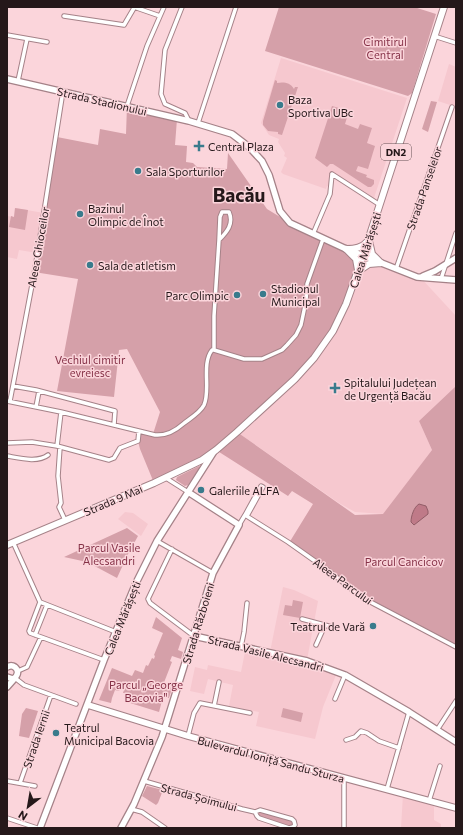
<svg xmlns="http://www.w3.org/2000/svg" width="463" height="835" font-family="Commissioner,sans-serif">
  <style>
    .built { fill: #f6c8cf }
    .green { fill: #d5a0a9 }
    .water { fill: #bf7a88; stroke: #915d67 }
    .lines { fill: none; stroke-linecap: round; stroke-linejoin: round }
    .street-casing { stroke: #a58288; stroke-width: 5.5 }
    .secondary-casing { stroke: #a58288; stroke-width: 8 }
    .primary-casing { stroke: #a58288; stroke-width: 8 }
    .street { stroke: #fff; stroke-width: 3.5 }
    .secondary { stroke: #fff; stroke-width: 5.5 }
    .primary { stroke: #fff; stroke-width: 6 }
    .poi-dot { fill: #397b8c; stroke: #fbd5db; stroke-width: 1.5 }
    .labels { text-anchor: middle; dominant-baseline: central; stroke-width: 3; stroke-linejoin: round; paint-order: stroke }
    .shield { fill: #fbd5db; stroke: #655154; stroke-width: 1 }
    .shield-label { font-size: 10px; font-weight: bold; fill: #25181a }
    .park-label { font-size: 11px; fill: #853147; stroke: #fbd5db }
    .poi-label { font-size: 11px; fill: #25181a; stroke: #fbd5db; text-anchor: start }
    .street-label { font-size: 11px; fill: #25181a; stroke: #fbd5db }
    .town-label { font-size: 19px; font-weight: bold; fill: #25181a; stroke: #fbd5db }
  </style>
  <rect width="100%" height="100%" fill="#fbd5db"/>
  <!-- built -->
  <path class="built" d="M281,58L407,98L373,201L331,173L329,187L327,186L326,189L283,174L281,172L287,158L284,156L285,153L278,142L279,139L269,135L261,123Z
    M449,64L456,67V107L438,101Z
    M15,208L44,213L37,253L19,250L17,259L7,257V216L14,217Z
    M363,256L420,277L456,316V386L419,421L432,450L384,514L355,512L339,503L237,432Z
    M125,512L133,513L148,524L141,536L118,519Z
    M283,587L294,590L318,601L307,660L270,652Z
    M245,652L304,664L336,675L323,707L315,739L256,726L259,712L229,706L233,685L208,679L204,694L190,691L195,667L207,670L208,665L241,672Z
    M403,794L434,805V820L441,824V828H401Z"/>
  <!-- green -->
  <path class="green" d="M279,7H414L436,14L412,93L408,96L265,51Z
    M275,80L277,81V83C283,82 290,82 294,89L295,87H298L282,135L278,134V132L268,131L263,125V121Z
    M431,101L437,102L428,132L422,129Z
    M127,106L177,119L175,145L187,146L186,162L193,163L197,167L227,169L228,153L267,209L290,223L363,256L346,304L314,358L237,432L355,515L383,514L432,450L419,421L456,386V647L361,597L289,543L313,504L292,491L288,496L216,450L154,483L140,449L138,441L139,431L153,434L160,412L127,349L119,350L114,397L57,391L78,279L34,272L57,137L98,145L100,129L126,134Z
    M332,106L349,111L345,124L358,129L360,124L372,128L367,143L375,146L368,169L358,166L356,171L367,175L366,177L374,180V184L371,187H368L333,164H330L327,167L315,158Z
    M15,208L28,210L25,230L9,227L11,216L14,217Z
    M199,466L200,467L188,485L185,486L176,480L177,477Z
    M127,528L138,536L127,556L117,578L87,562L64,557Z
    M293,600L303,602L300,618L283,615L285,605L292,606Z
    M156,617L182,638L178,650L183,652L181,659L172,656L170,661L172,662L163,685L172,688L169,698L163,697L159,712L127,702H124L126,697L124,696L125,693H123L124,690L120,689L119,691L115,690L112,698L111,703L99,700L112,668L132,676L135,670L143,673L146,665L148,666L152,658L154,659L155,656L154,655L163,633L152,628Z
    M26,708L38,711L29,738L19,736L22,714Z
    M283,708L303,713L301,722L281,717Z
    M147,786L163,790L158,803L156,805L142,796Z
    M259,811L293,821L294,825L290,826L259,816L257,813Z"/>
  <!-- water -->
  <path class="water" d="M419,504L426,506L428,511V514L414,525L411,522C411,516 414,507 419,504Z"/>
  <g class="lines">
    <!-- street casing -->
    <g class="street-casing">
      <path id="street" d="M134,7L160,16
        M182,7L165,50L161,94L165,104L185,113L189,121
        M64,16L124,25L134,8
        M7,35L47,42
        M434,36L456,43
        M18,81L27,39
        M127,106L147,46L164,7
        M198,123L236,7
        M332,174L380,205
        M222,212H229C234,224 227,232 219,240L220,217Z
        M313,234L330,194L332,174
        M396,269L452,107
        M441,279L456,233
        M214,350L244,359H262L282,350L287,345L296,335L301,325L306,301L307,284L323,239
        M214,350V316L219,240
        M13,386L36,390L115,411L114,425
        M7,401L61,412L155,435C166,436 174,432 183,424C189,419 200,413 204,405C211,390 201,364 212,350H214
        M10,401L35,269L63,91
        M36,407L39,391
        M7,443L32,442L57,446L109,460L114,458L120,448L138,441L139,431
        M57,446L61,412
        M60,447L58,476L61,503L59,507L65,520
        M7,456C19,458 38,463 48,455
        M166,478L188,492
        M245,515L261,486L263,487L247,516
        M239,525L245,515L288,542L329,571L361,597L456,647
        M157,541L213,573
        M13,542L40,602L116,632
        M172,549L148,599L150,603L194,636
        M40,602L29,631L30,633L104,660
        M302,619L332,627L333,626
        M35,635L47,605
        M316,645L325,625
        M241,647L244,632L247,603
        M18,671L27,667L41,637
        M15,678L24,685L76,704
        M335,699L345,675
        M214,706L219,682
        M437,730L456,701
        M188,736L194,713L200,703L250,713
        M346,740L355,737L361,731L367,733L379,741L399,748
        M7,781L35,786
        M144,781L242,809L255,812L260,810L292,819L294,821L295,825L293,827L289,828L259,818L257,816L255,812
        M20,783L51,695
        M387,789L409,712
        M429,801L440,766
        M131,809L142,812L165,828
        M7,818L37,828
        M344,828V778"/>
    </g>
    <!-- secondary casing -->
    <g class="secondary-casing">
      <path id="secondary" d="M7,79L189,121L232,134L249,147L262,161L269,175L280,211L290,223L346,249L417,277L456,280
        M423,276L435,271L456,258
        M194,636L307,661L345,675L409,712L456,742
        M7,667C16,662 22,674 13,679L7,677
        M7,687L15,678
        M88,705L188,736L456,808
        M40,828L104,660L136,583L157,541L213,453
        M121,828L134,804L162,737L213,573L239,525L188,492"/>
    </g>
    <!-- primary casing -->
    <g class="primary-casing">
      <path id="primary" d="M369,241L372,254L381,263
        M346,249L356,259L358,270
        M346,249C355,249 362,248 368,241
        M360,270L369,264L381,263
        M7,545L154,483L202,460L216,450L237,432L295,379L314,358L333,331L346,304L363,256L444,7"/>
    </g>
    <!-- street -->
    <use href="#street" class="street"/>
    <!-- secondary -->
    <use href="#secondary" class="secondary"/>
    <!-- primary -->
    <use href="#primary" class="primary"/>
  </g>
  <!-- markers -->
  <g class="poi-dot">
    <circle cx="280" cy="105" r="4"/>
    <path d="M197 140h4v4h4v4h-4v4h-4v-4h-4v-4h4z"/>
    <circle cx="138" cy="171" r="4"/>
    <circle cx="80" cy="214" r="4"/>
    <circle cx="90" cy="265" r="4"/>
    <circle cx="263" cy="294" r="4"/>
    <circle cx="237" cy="295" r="4"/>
    <path d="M333 382h4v4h4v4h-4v4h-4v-4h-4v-4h4z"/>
    <circle cx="201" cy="490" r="4"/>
    <circle cx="373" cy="626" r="4"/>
    <circle cx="56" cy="733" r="4"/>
  </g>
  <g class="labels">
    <!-- shield labels -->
    <rect class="shield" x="381" y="144" width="30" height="16" rx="3"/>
    <g class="shield-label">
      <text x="396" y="152">DN2</text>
    </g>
    <!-- park labels -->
    <g class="park-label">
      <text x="385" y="41">Cimitirul<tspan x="385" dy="13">Central</tspan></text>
      <text x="90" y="359">Vechiul cimitir<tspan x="90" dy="13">evreiesc</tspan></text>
      <text x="109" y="547">Parcul Vasile<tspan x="109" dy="13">Alecsandri</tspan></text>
      <text x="404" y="561">Parcul Cancicov</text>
      <text x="146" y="684">Parcul „George<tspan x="146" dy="13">Bacovia"</tspan></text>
    </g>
    <!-- poi labels -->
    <g class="poi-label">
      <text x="288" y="99">Baza<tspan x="288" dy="13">Sportiva UBc</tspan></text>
      <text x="208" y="146">Central Plaza</text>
      <text x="146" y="171">Sala Sporturilor</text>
      <text x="88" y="208">Bazinul<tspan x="88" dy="13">Olimpic de Înot</tspan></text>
      <text x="98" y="265">Sala de atletism</text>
      <text x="271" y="288">Stadionul<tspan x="271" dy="13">Municipal</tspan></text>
      <text x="229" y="295" text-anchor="end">Parc Olimpic</text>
      <text x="344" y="382">Spitalului Județean<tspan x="344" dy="13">de Urgență Bacău</tspan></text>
      <text x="209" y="490">Galeriile ALFA</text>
      <text x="365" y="626" text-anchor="end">Teatrul de Vară</text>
      <text x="64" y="727">Teatrul<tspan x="64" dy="13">Municipal Bacovia</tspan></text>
    </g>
    <!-- street labels -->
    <g class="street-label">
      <text transform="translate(102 101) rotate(13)">Strada Stadionului</text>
      <text transform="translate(424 188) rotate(-71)">Strada Panselelor</text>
      <text transform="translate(38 247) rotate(-80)">Aleea Ghioceilor</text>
      <text transform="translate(365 250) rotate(-72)">Calea Mărășești</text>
      <text transform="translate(113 500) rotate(-23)">Strada 9 Mai</text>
      <text transform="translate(343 581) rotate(36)">Aleea Parcului</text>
      <text transform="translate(122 618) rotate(-68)">Calea Mărășești</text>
      <text transform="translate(198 623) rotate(-73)">Strada Războieni</text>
      <text transform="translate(266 653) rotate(14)">Strada Vasile Alecsandri</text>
      <text transform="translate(36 739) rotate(-71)">Strada Iernii</text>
      <text transform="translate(271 759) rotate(15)">Bulevardul Ioniță Sandu Sturza</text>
      <text transform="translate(199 797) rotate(15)">Strada Șoimului</text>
    </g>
    <!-- town labels -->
    <g class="town-label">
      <text x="239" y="194">Bacău</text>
    </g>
  </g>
  <!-- border -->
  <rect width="463" height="835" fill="none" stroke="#25181a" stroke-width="16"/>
  <!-- north arrow -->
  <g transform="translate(28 807) rotate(211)" stroke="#fbd5db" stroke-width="3" paint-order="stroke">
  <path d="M0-3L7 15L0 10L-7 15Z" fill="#25181a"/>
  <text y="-6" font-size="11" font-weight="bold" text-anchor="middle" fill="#25181a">N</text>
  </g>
</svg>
